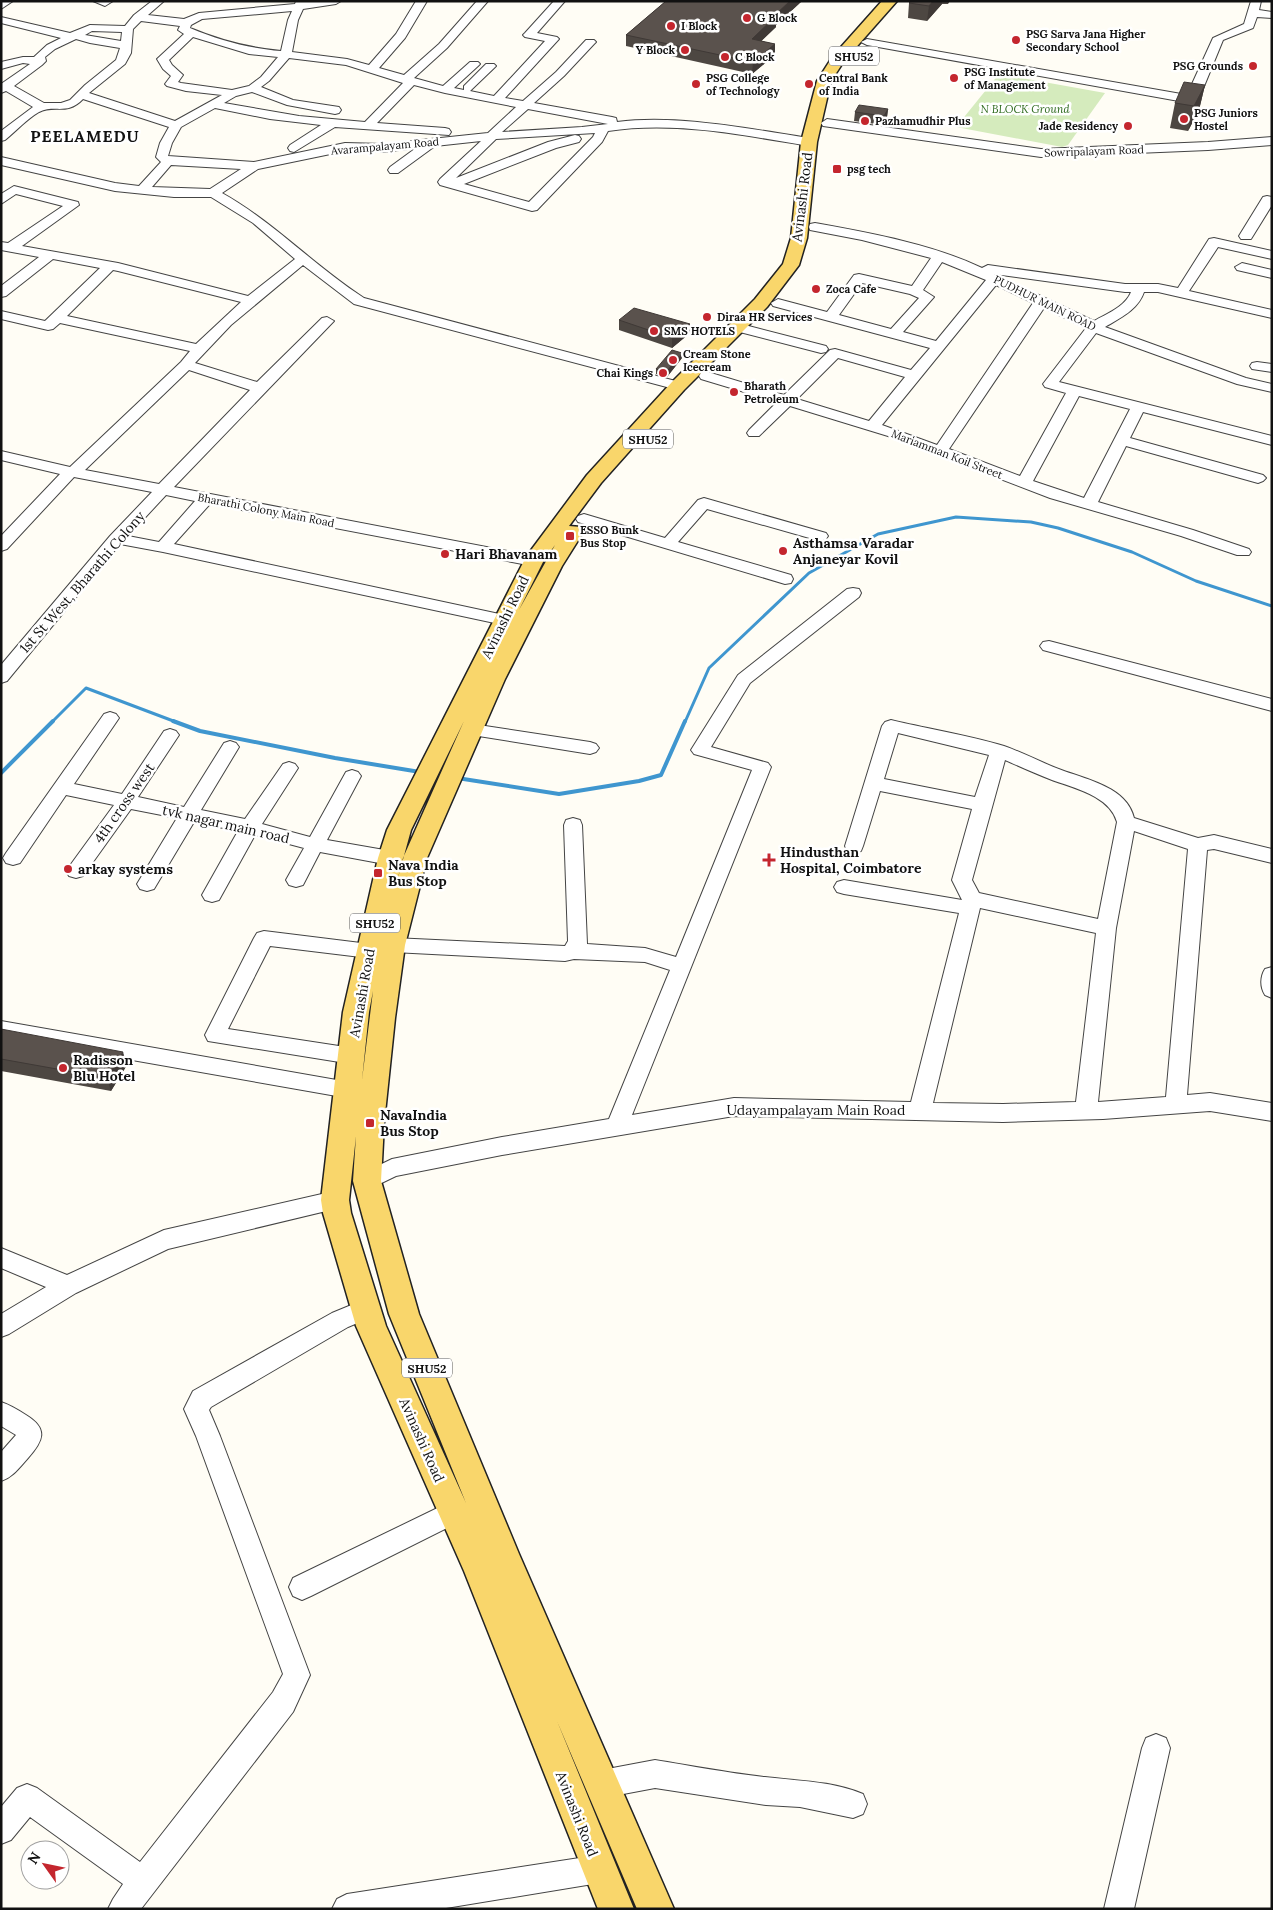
<svg xmlns="http://www.w3.org/2000/svg" width="1273" height="1910" font-family="Lora,serif">
  <style>
    .green { fill: #d5ebbd }
    .lines { fill: none; stroke-linecap: round; stroke-linejoin: round }
    .stream-far1 { stroke: #3f96cf; stroke-width: 3 }
    .stream { stroke: #3f96cf; stroke-width: 4 }
    .minor-casing { stroke: #444; stroke-width: 2 }
    .major-casing { stroke: #222; stroke-width: 3 }
    .minor { fill: #fff; fill-rule: evenodd }
    .major { fill: #f9d66b; fill-rule: evenodd }
    .wall { fill: #4d4742 }
    .shaded-wall { fill: #3f3936 }
    .building { fill: #5a524d; stroke: #3f3936 }
    .poi-dot { fill: #c4262e; stroke: #fff; stroke-width: 2 }
    .labels { text-anchor: middle; dominant-baseline: central; stroke-width: 5; stroke-linejoin: round; paint-order: stroke }
    .far-poi-label { font-size: 11px; font-weight: bold; fill: #111; stroke: #fff; text-anchor: start }
    .far-park-label { font-size: 11px; font-style: italic; fill: #2f6b1f; stroke: #fff }
    .far-street-label { font-size: 11px; fill: #111; stroke: #fff }
    .shield { fill: #fff; stroke: #585858; stroke-width: 1 }
    .shield-label { font-size: 12px; font-weight: bold; fill: #111 }
    .street-label { font-size: 14px; fill: #111; stroke: #fff }
    .poi-label { font-size: 14px; font-weight: bold; fill: #111; stroke: #fff; text-anchor: start }
    .far-district-label { font-size: 16px; font-weight: bold; letter-spacing: 1px; fill: #111; stroke: #fff }
  </style>
  <rect width="100%" height="100%" fill="#fffdf5"/>
  <!-- green -->
  <path class="green" d="M999,74L1105,93L1068,145L1062,147L956,127Z"/>
  <g class="lines">
    <!-- stream-far1 -->
    <path class="stream-far1" d="M52,722L86,688L176,722
      M685,722L709,668L809,573L878,534L956,517L1031,522L1058,528L1132,552L1196,581L1272,606"/>
    <!-- stream -->
    <path class="stream" d="M173,721L200,731L335,758L420,772
      M1,773L53,721
      M457,778L559,794L639,781L661,775L685,721"/>
    <!-- minor casing -->
    <g class="minor-casing">
      <path id="minor" d="M1,1H13L1,9Z
        M93,1H113L105,6Z
        M152,1H164L148,15L184,19L199,13L295,4L296,1H341L336,4L303,9L298,20L292,52L347,59L369,65L396,34L416,1H427L405,38L379,68L404,75L439,44L477,1H488L447,48L414,78L443,86L470,62H478L480,64L478,66L454,88L464,90V86L486,64H494L496,66L494,68L470,91L494,96L545,41L525,37L523,35L525,33L554,1H565L537,33L557,37L559,39L505,98L523,101L556,72L586,40H594L596,42L594,44L564,76L534,103L612,117L616,118L617,122C677,114 749,129 809,138L815,142L809,146C743,135 675,121 608,131L602,142L537,210L532,211L440,185L438,182L440,179L481,141L435,146L398,173H390L388,170L390,167L416,148L383,152L345,151L258,169L222,193C274,222 314,266 364,298L683,383L685,386L683,389L678,390L354,304L303,265L231,325L195,363L257,382L322,318L327,317L334,321L174,487L533,556L539,558L541,561L539,564L533,566L210,504L174,544L504,615L510,616L512,620L510,624L504,625L163,552L120,544L7,681L1,683V665L110,536L152,492L74,477L7,549L1,551V536L60,474L1,460V451L70,467L181,362L190,351L60,323L53,329L48,330L1,319V311L45,321L100,268L53,259L6,296L1,297V286L39,257L1,250V242L8,243L63,206L16,194L1,204V194L14,186L78,202L79,205L22,246L118,263L248,296L295,259L253,223L211,197H174L115,191L1,165V157L115,183L139,186L161,162L156,157L160,143L169,127L83,99C67,116 55,104 39,112C27,119 16,131 5,140L1,141V131L33,107L6,91L1,93V84L30,64L23,63L1,69V62L23,57H34L47,45L61,38L1,23V17L70,33L90,25L125,26L134,15ZM292,11L288,20L281,51C248,48 221,41 190,28L191,25L202,19ZM141,21L180,26L178,30L184,34L157,59L163,69L171,76L165,84L167,86L186,91L222,95L175,121L89,93L125,64L131,53L133,29ZM92,31L122,32L121,41L85,35ZM193,37L249,54L278,57L261,77L249,86L232,90L181,83L178,82L183,75L172,65L169,60ZM76,39L90,43L120,48L116,60L85,85L70,100L61,103H44L14,86L42,65L46,61L45,57L55,49ZM289,58L346,65L403,83L365,122L299,116L224,103L236,96L252,92L287,105L335,114L339,113L341,110L339,107L293,100L261,87L269,81ZM414,85L445,93L516,107L488,133L383,144L345,143L254,162L168,156L172,143L181,127L215,108L270,119L321,125L290,145L288,148L290,151L294,152L335,127L449,135L451,132L449,129L445,128L377,123ZM528,109L608,124L582,127L502,132ZM595,133L593,137L529,202L464,184L556,148L579,142L581,139L579,136L575,135L548,142L456,178L496,139ZM171,165L241,169L210,189L152,187ZM113,270L118,271L241,302L196,344L67,316ZM189,370L250,390L159,484L85,470ZM166,495L195,501L159,542L128,536Z
        M1251,1H1261L1259,10L1272,12V18L1257,17L1253,28L1223,40L1200,96L1190,103L867,45L861,42L867,39L1187,95L1213,38L1244,24Z
        M827,119L1041,149L1208,142L1272,137V145L1208,150L1041,157L823,126L821,123Z
        M1267,196L1272,197V205L1251,239H1241L1239,236L1263,197Z
        M815,223C870,233 932,244 982,268L988,265L1125,284H1158L1178,288L1209,239L1214,238L1272,251V259L1218,247L1189,291L1272,310V318L1158,292H1144C1138,310 1120,318 1105,327L1246,378L1272,384V392L1237,384L1096,333L1059,382L1272,436V445L1143,412L1130,438L1263,475L1266,478L1263,481L1258,483L1126,446L1098,502L1193,530L1249,549L1251,552L1249,555H1237L1181,536L1050,498L888,436L790,406L759,436H749L747,433L749,430L777,402L701,379L699,376L701,373H711L784,395L830,350L835,349L911,370L930,348L773,306L771,303L778,299L827,312L854,275L859,274L912,286L931,258L862,240L810,230L809,227L810,224ZM942,262L986,280L936,341L903,332L934,297L923,290ZM994,274L1125,292H1131C1125,307 1106,314 1094,321ZM862,283L910,294L919,298L891,329L839,315ZM996,285L1033,303L937,445L882,425ZM1044,308L1086,328L1043,384L1045,387L1066,393L1020,476L949,449ZM838,358L905,377L869,421L797,399ZM1079,396L1130,409L1084,498L1033,481Z
        M1242,263L1272,270V278L1237,270L1235,267Z
        M737,323L826,346L828,349L826,352L821,353L732,330L730,327Z
        M1257,362L1272,364V372L1252,369L1250,366L1252,363Z
        M704,498L826,533L828,536L826,539L820,541L707,509L678,542L791,575L793,579L791,583L785,584L578,522L576,519L578,516L584,514L665,538L698,500Z
        M853,588L859,589L861,593L859,597L750,683L711,747L768,763L771,767L632,1115L734,1098L911,1102L959,913L844,894L837,892L834,887L837,882L844,880L962,900L952,880L972,809L880,791L863,846L861,851L854,853L847,851L845,846L882,726L885,722L891,720C928,729 967,735 1004,746C1024,753 1044,764 1064,771C1089,780 1127,788 1134,818L1198,838L1214,835L1272,849V863L1214,849L1207,850L1187,1095L1210,1093L1272,1103V1121L1210,1111L1103,1119L1003,1122L734,1116L502,1155L396,1176L367,1190L359,1187L356,1181L359,1175L392,1159L502,1137L609,1119L670,970L645,962L574,959L565,961L393,952L386,950L383,945L386,940L393,938L565,946L568,941L564,825L566,820L573,818L580,820L582,825L587,944L645,948L676,957L752,770L694,754L691,750L738,675L847,589ZM898,733L989,755L975,797L884,779ZM1005,760C1021,767 1036,774 1052,780C1074,788 1110,796 1117,822L1098,919L979,893L972,880ZM1134,831L1188,849L1166,1097L1098,1102L1116,928ZM980,908L1096,933L1076,1102L1003,1104L933,1103Z
        M1049,641L1272,699V711L1043,650L1040,646L1043,642Z
        M110,712L116,714L119,718L74,784L122,794L164,731L170,729L176,731L179,735L138,797L184,807L224,743L230,741L236,743L239,747L201,810L245,819L283,764L289,762L295,764L298,768L262,824L310,837L346,772L352,770L358,772L361,776L327,840L390,851L397,853L400,858L397,863L390,865L320,852L303,885L296,887L289,885L286,880L304,848L255,835L219,900L212,902L205,900L202,895L238,831L194,822L154,889L147,891L140,889L137,884L177,818L131,809L83,876L76,878L69,876L66,871L114,805L66,795L20,863L13,865L6,863L3,858L6,853L104,714Z
        M472,724L590,742L596,744L599,748L596,752L590,754L466,734L463,730L466,726Z
        M264,931L369,944L376,946L379,951L376,956L369,958L270,946L228,1029L352,1048L359,1050L362,1056L359,1062L352,1064L208,1041L205,1035L254,938L257,933Z
        M1272,967V998L1265,995C1260,987 1260,977 1265,969Z
        M1,1021L348,1082L356,1084L359,1090L356,1096L348,1098L1,1037Z
        M335,1191L343,1193L346,1200L343,1207L168,1249L76,1293L9,1334L1,1337V1314L46,1287L1,1268V1248L67,1275L164,1230Z
        M366,1299L374,1302L378,1309L374,1316L348,1327L211,1407L209,1410L220,1436L310,1675L293,1712L141,1909H108L113,1899L123,1884L30,1817L11,1840L1,1844V1807L17,1788L27,1784L37,1788L140,1862L273,1692L283,1674L196,1436L184,1409L193,1391L332,1313Z
        M1,1402C10,1405 18,1410 26,1415C49,1429 43,1441 28,1458C19,1468 13,1477 1,1481V1452L16,1435L1,1426Z
        M454,1500L463,1504L467,1512L463,1520L311,1596L302,1600L293,1596L289,1587L293,1578Z
        M1156,1734L1166,1738L1170,1748L1134,1909H1104L1142,1748L1146,1738Z
        M655,1760C692,1766 728,1773 765,1777C798,1781 832,1781 863,1794L867,1804L863,1814L853,1818L800,1807L766,1805L655,1788L602,1798L592,1794L588,1784L592,1774L602,1770Z
        M599,1855L609,1859L613,1869L609,1879L599,1883L440,1909H332L337,1899L347,1894Z"/>
    </g>
    <!-- major casing -->
    <g class="major-casing">
      <path id="major" d="M882,1H897L844,61L831,81L817,142L807,238L799,265L767,307L684,390L601,483L569,526L581,527L584,531L562,566L505,679L427,858L405,945L395,1018L384,1123L381,1181L419,1314L519,1554L674,1909H637L557,1721L634,1909H598L464,1571L356,1326L323,1213L321,1200L343,1012L378,858L387,830L526,557L587,475L672,382L755,299L783,264L791,238L801,142L817,81L833,56ZM555,545L519,610L543,562ZM464,721L403,858L396,885L411,830ZM373,991L362,1080L369,1012ZM356,1136L353,1181L389,1314L466,1503L386,1326L351,1213L349,1200Z"/>
    </g>
    <!-- minor -->
    <use href="#minor" class="minor"/>
    <!-- major -->
    <use href="#major" class="major"/>
  </g>
  <!-- wall -->
  <path class="wall" d="M666,1H802L776,25V27L761,41L775,44V55L752,74L626,46V35Z
    M911,1H950L948,4H942L927,21L908,18L909,3Z
    M1205,85L1199,110L1188,131L1170,128L1175,103Z
    M888,109L887,117L883,125L854,121L855,112Z
    M619,320L690,324V333L672,348L619,330Z
    M682,358L667,377L656,374V369Z
    M1,1029L127,1065L111,1091L1,1071Z"/>
  <!-- shaded-wall -->
  <path class="shaded-wall" d="M790,1H802L776,25V27L752,50V39L774,16Z
    M933,1H942V4L927,21L929,6Z
    M775,44V55L752,74L753,62Z
    M1205,85L1199,110L1188,131L1194,106Z
    M888,109L887,117L883,125L884,116Z
    M690,324V333L672,348V338Z
    M682,353V358L667,377V371Z
    M123,1052L127,1065L111,1091L107,1078Z"/>
  <!-- building -->
  <path class="building" d="M666,1H790L774,16H776L752,39L775,44L753,62L626,35Z
    M911,1H933L929,6L909,3Z
    M1184,82L1205,85L1194,106L1175,103Z
    M859,105L888,109L884,116L855,112Z
    M634,308L690,324L672,338L619,320Z
    M672,350L682,353L667,371L656,369Z
    M1,1029L123,1052L107,1078L1,1059Z"/>
  <!-- markers -->
  <g class="poi-dot">
    <circle cx="747" cy="18" r="5"/>
    <circle cx="671" cy="26" r="5"/>
    <circle cx="1016" cy="40" r="5"/>
    <circle cx="685" cy="50" r="5"/>
    <circle cx="725" cy="57" r="5"/>
    <circle cx="1253" cy="66" r="5"/>
    <circle cx="954" cy="78" r="5"/>
    <circle cx="696" cy="84" r="5"/>
    <circle cx="809" cy="84" r="5"/>
    <circle cx="1184" cy="119" r="5"/>
    <circle cx="865" cy="121" r="5"/>
    <circle cx="1128" cy="126" r="5"/>
    <rect x="832" y="164" width="10" height="10" rx="2.5"/>
    <circle cx="816" cy="289" r="5"/>
    <circle cx="707" cy="317" r="5"/>
    <circle cx="654" cy="331" r="5"/>
    <circle cx="673" cy="360" r="5"/>
    <circle cx="663" cy="373" r="5"/>
    <circle cx="734" cy="392" r="5"/>
    <rect x="565" y="531" width="10" height="10" rx="2.5"/>
    <circle cx="783" cy="551" r="5"/>
    <circle cx="445" cy="554" r="5"/>
    <path d="M766.5 852.5h5v5h5v5h-5v5h-5v-5h-5v-5h5z"/>
    <circle cx="68" cy="869" r="5"/>
    <rect x="373" y="868" width="10" height="10" rx="2.5"/>
    <circle cx="63" cy="1068" r="5"/>
    <rect x="365" y="1118" width="10" height="10" rx="2.5"/>
  </g>
  <g class="labels">
    <!-- far-poi labels -->
    <g class="far-poi-label">
      <text x="757" y="18">G Block</text>
      <text x="681" y="26">I Block</text>
      <text x="1026" y="34">PSG Sarva Jana Higher<tspan x="1026" dy="13">Secondary School</tspan></text>
      <text x="675" y="50" text-anchor="end">Y Block</text>
      <text x="735" y="57">C Block</text>
      <text x="1243" y="66" text-anchor="end">PSG Grounds</text>
      <text x="964" y="72">PSG Institute<tspan x="964" dy="13">of Management</tspan></text>
      <text x="706" y="78">PSG College<tspan x="706" dy="13">of Technology</tspan></text>
      <text x="819" y="78">Central Bank<tspan x="819" dy="13">of India</tspan></text>
      <text x="1194" y="113">PSG Juniors<tspan x="1194" dy="13">Hostel</tspan></text>
      <text x="875" y="121">Pazhamudhir Plus</text>
      <text x="1118" y="126" text-anchor="end">Jade Residency</text>
      <text x="847" y="169">psg tech</text>
      <text x="826" y="289">Zoca Cafe</text>
      <text x="717" y="317">Diraa HR Services</text>
      <text x="664" y="331">SMS HOTELS</text>
      <text x="683" y="354">Cream Stone<tspan x="683" dy="13">Icecream</tspan></text>
      <text x="653" y="373" text-anchor="end">Chai Kings</text>
      <text x="744" y="386">Bharath<tspan x="744" dy="13">Petroleum</tspan></text>
      <text x="580" y="530">ESSO Bunk<tspan x="580" dy="13">Bus Stop</tspan></text>
    </g>
    <!-- far-park labels -->
    <g class="far-park-label">
      <text x="1025" y="109">N BLOCK Ground</text>
    </g>
    <!-- far-street labels -->
    <g class="far-street-label">
      <text transform="translate(385 146) rotate(-5)">Avarampalayam Road</text>
      <text transform="translate(1094 151) rotate(-2)">Sowripalayam Road</text>
      <text transform="translate(1045 303) rotate(26)">PUDHUR MAIN ROAD</text>
      <text transform="translate(947 454) rotate(21)">Mariamman Koil Street</text>
      <text transform="translate(266 510) rotate(11)">Bharathi Colony Main Road</text>
    </g>
    <!-- shield labels -->
    <g class="shield">
      <rect x="829" y="46.5" width="50" height="19" rx="4"/>
      <rect x="623" y="429.5" width="50" height="19" rx="4"/>
      <rect x="350" y="913.5" width="50" height="19" rx="4"/>
      <rect x="402" y="1358.5" width="50" height="19" rx="4"/>
    </g>
    <g class="shield-label">
      <text x="854" y="56">SHU52</text>
      <text x="648" y="439">SHU52</text>
      <text x="375" y="923">SHU52</text>
      <text x="427" y="1368">SHU52</text>
    </g>
    <!-- street labels -->
    <g class="street-label">
      <text transform="translate(802 197) rotate(-83)">Avinashi Road</text>
      <text transform="translate(82 582) rotate(-49)">1st St West, Bharathi Colony</text>
      <text transform="translate(505 617) rotate(-64)">Avinashi Road</text>
      <text transform="translate(124 803) rotate(-55)">4th cross west</text>
      <text transform="translate(226 824) rotate(13)">tvk nagar main road</text>
      <text transform="translate(362 993) rotate(-80)">Avinashi Road</text>
      <text x="816" y="1110">Udayampalayam Main Road</text>
      <text transform="translate(422 1440) rotate(66)">Avinashi Road</text>
      <text transform="translate(577 1814) rotate(68)">Avinashi Road</text>
    </g>
    <!-- poi labels -->
    <g class="poi-label">
      <text x="793" y="543">Asthamsa Varadar<tspan x="793" dy="16">Anjaneyar Kovil</tspan></text>
      <text x="455" y="554">Hari Bhavanam</text>
      <text x="780" y="852">Hindusthan<tspan x="780" dy="16">Hospital, Coimbatore</tspan></text>
      <text x="388" y="865">Nava India<tspan x="388" dy="16">Bus Stop</tspan></text>
      <text x="78" y="869">arkay systems</text>
      <text x="73" y="1060">Radisson<tspan x="73" dy="16">Blu Hotel</tspan></text>
      <text x="380" y="1115">NavaIndia<tspan x="380" dy="16">Bus Stop</tspan></text>
    </g>
    <!-- far-district labels -->
    <g class="far-district-label">
      <text x="85" y="136">PEELAMEDU</text>
    </g>
  </g>
  <!-- border -->
  <rect width="1273" height="1910" fill="none" stroke="#111111" stroke-width="5"/>
  <!-- north arrow -->
  <g transform="translate(45 1865) rotate(303)"><circle r="24" fill="#ffffff" stroke="#a0a0a0"/>
  <path d="M0-4L9 19L0 12L-9 19Z" fill="#c4262e"/>
  <text y="-8" font-size="14" font-weight="bold" text-anchor="middle" fill="#111111">N</text>
  </g>
</svg>
